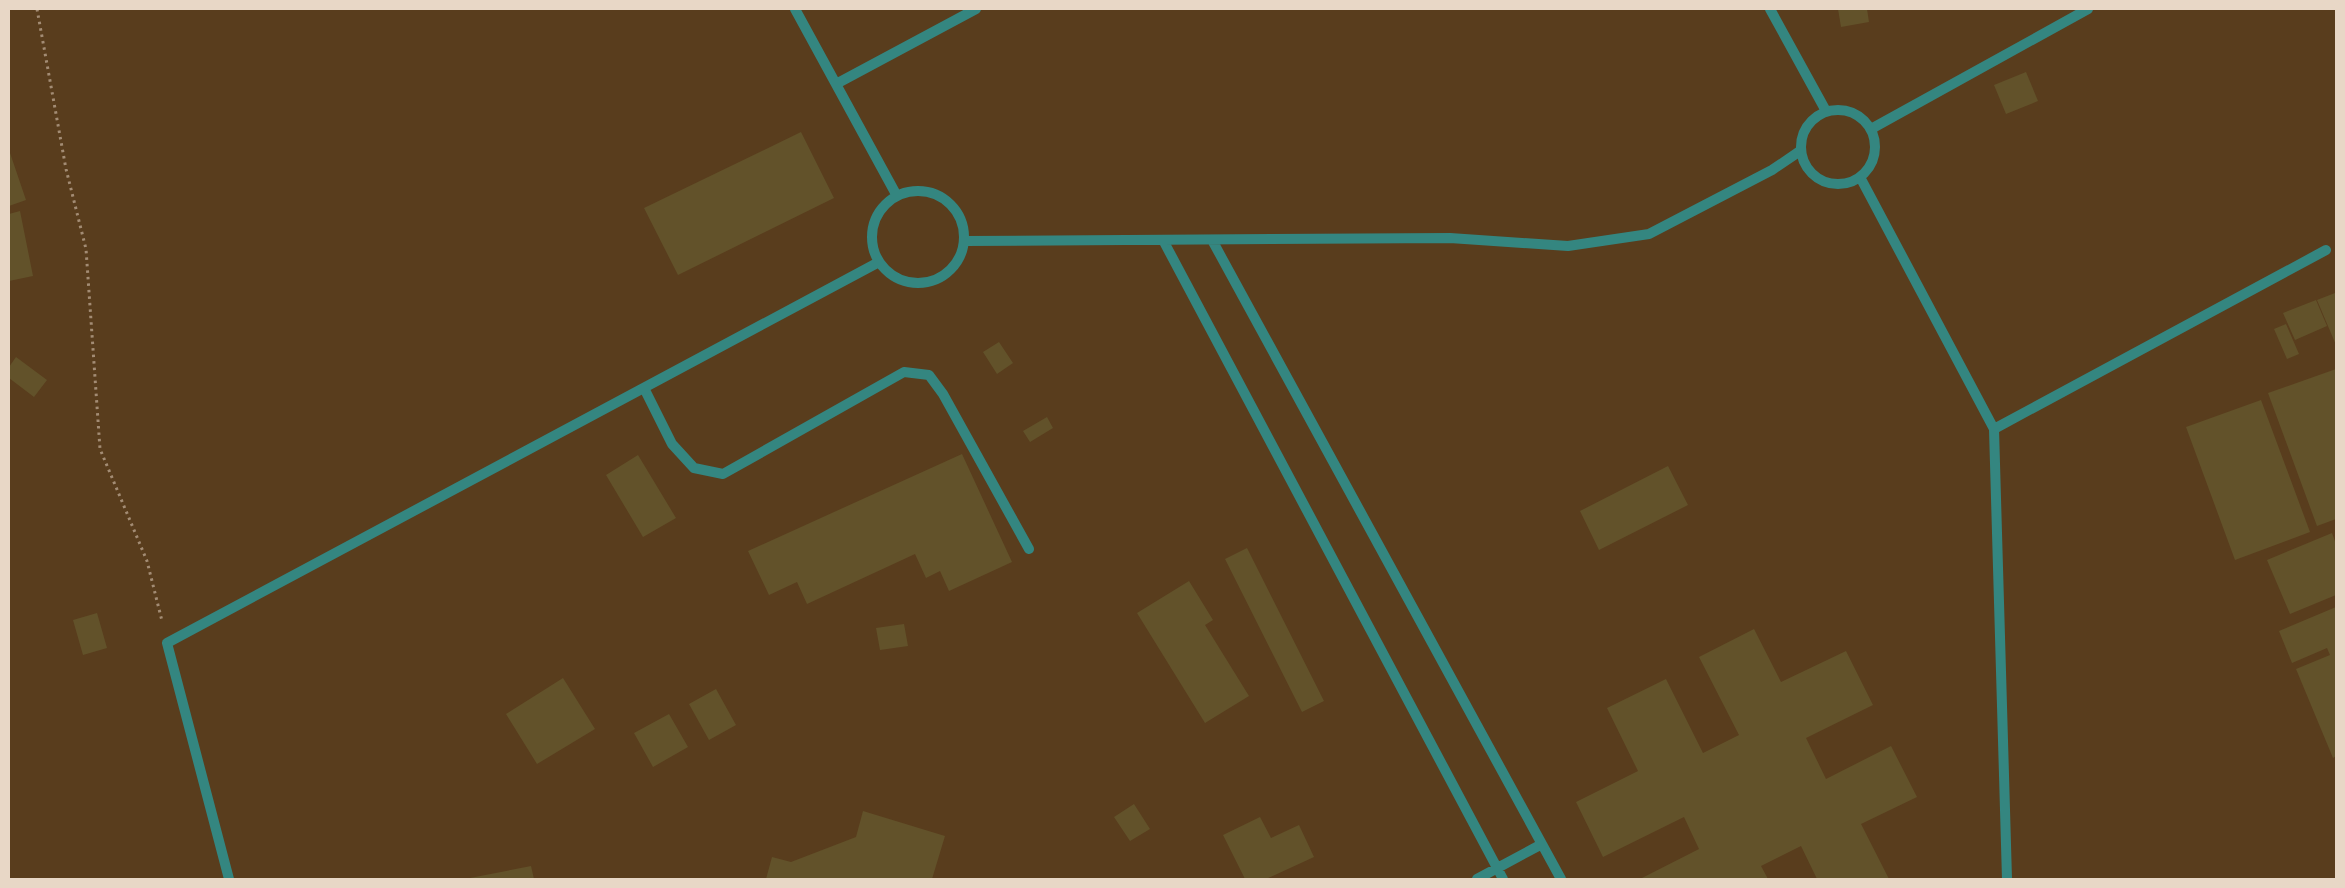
<svg xmlns="http://www.w3.org/2000/svg" width="2345" height="888" font-family="Overpass,sans-serif">
  <style>
    .building { fill: #62522a }
    .lines { fill: none; stroke-linecap: round; stroke-linejoin: round }
    .path { stroke: #a38c74; stroke-width: 3; stroke-dasharray: 2.5 4; stroke-linecap: butt }
    .lane { stroke: #348680; stroke-width: 10 }
  </style>
  <rect width="100%" height="100%" fill="#593d1d"/>
  <!-- building -->
  <path class="building" d="M1838,9H1867L1869,22L1841,27Z
    M2026,72L2038,101L2006,114L1994,85Z
    M801,132L834,198L678,275L644,208Z
    M9,150L26,200L9,206Z
    M20,211L33,276L9,281V214Z
    M2335,293L2336,297V345L2317,300Z
    M2316,300L2327,326L2295,340L2283,313Z
    M2286,324L2299,354L2287,359L2274,329Z
    M999,342L1013,363L997,374L983,352Z
    M16,357L47,380L34,397L9,378V367Z
    M2336,369V519L2317,526L2268,393Z
    M2261,400L2310,532L2235,560L2186,427Z
    M1047,417L1053,428L1030,442L1023,431Z
    M962,454L1012,562L949,591L940,571L926,578L915,554L807,604L797,582L769,595L748,551Z
    M638,455L676,518L643,537L606,475Z
    M1668,466L1688,505L1599,550L1580,511Z
    M2332,533L2336,544V595L2290,614L2267,560Z
    M1247,548L1324,701L1302,712L1225,559Z
    M1189,581L1213,620L1205,625L1249,696L1205,723L1137,613Z
    M2336,607V756L2333,758L2296,669L2330,655L2327,648L2292,663L2279,631Z
    M97,613L107,648L83,655L73,620Z
    M904,624L908,646L880,650L876,628Z
    M1754,629L1781,682L1846,651L1873,705L1806,738L1826,779L1891,746L1917,797L1861,824L1889,879H1817L1801,846L1761,866L1768,879H1640L1699,849L1684,817L1603,857L1576,802L1638,771L1607,708L1666,679L1703,753L1739,735L1699,657Z
    M563,678L595,729L537,764L506,714Z
    M716,689L736,725L709,740L689,704Z
    M669,714L688,747L653,767L634,733Z
    M1134,804L1150,829L1130,841L1114,817Z
    M863,811L945,836L932,879H766L772,857L791,862L856,837Z
    M1260,817L1271,838L1299,825L1314,857L1266,879H1245L1223,835Z
    M531,866L534,879H470V878Z"/>
  <g class="lines">
    <!-- path -->
    <path class="path" d="M37,9L66,169L86,249L100,449L147,561L162,621"/>
    <!-- lane -->
    <path class="lane" d="M795,9L897,196
      M1770,9L1826,111
      M836,84L976,9
      M1801 147a37 37 0 1 1 74 0a37 37 0 1 1-74 0Z
      M1871,129L2088,9
      M1860,177L1994,429L2007,879
      M872 237a46 46 0 1 1 92 0a46 46 0 1 1-92 0Z
      M1163,240L1503,879
      M1212,240L1561,879
      M964,241L1450,238L1568,246L1649,234L1772,170L1800,151
      M644,388L672,444L694,468L723,474L904,372L929,375L943,394L1029,549
      M1994,429L2326,250
      M229,879L167,643L879,262
      M1477,879L1542,844"/>
  </g>
  <!-- border -->
  <rect width="2345" height="888" fill="none" stroke="#e8d7c6" stroke-width="20"/>
</svg>
